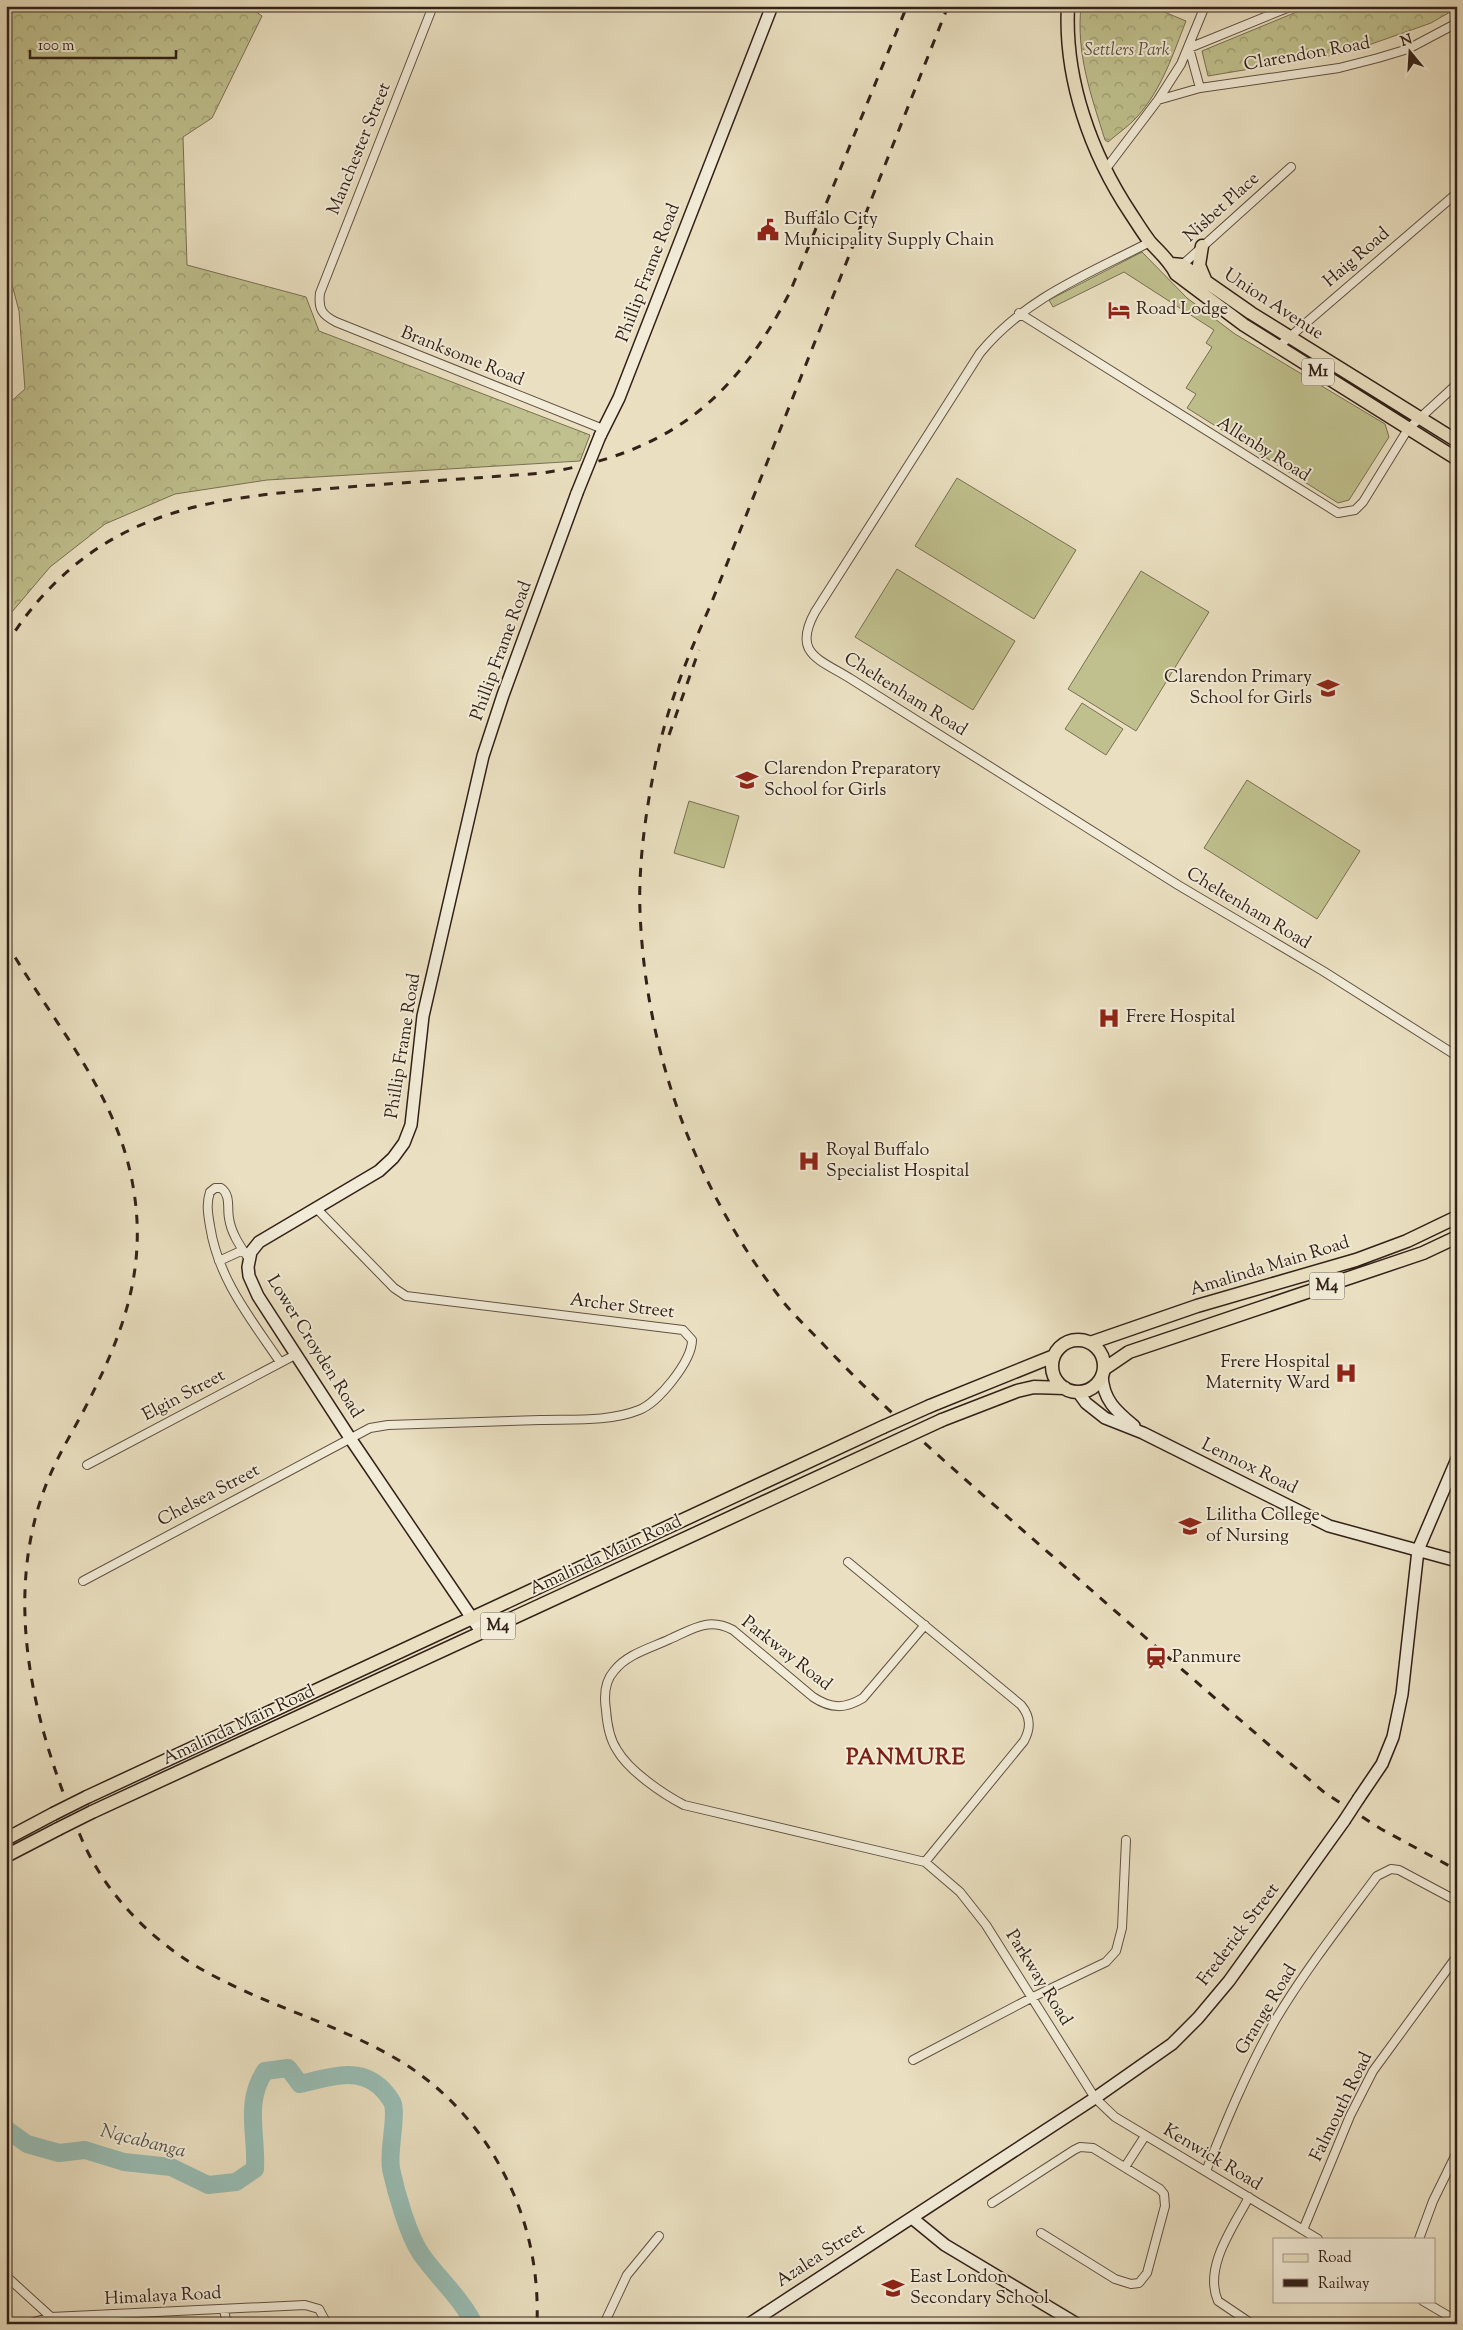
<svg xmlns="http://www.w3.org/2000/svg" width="1463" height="2330" font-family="'Sorts Mill Goudy',serif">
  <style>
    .grass { fill: #bfc08d; stroke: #797053 }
    .forest { fill: url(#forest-crowns); stroke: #797053 }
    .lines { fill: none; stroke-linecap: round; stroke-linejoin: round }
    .river { stroke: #98bdb4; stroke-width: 18 }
    .street-casing { stroke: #615143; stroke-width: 10 }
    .secondary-casing { stroke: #332119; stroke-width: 14 }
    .primary-casing { stroke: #332119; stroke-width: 15 }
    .street { stroke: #f1ebd7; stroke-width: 8 }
    .secondary { stroke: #f1ebd7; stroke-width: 11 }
    .primary { stroke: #eae0c1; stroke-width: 12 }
    .rail { stroke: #332119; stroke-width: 3; stroke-dasharray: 9 9; stroke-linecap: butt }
    .secondary-bridge-casing { stroke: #332119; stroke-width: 14; stroke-linecap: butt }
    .primary-bridge-casing { stroke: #332119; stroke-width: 15; stroke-linecap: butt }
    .secondary-bridge { stroke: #f1ebd7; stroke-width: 11 }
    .primary-bridge { stroke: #eae0c1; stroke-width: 12 }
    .labels { text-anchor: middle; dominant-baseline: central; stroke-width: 4; stroke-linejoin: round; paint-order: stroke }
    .shield { fill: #f1ebd7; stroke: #6c5e52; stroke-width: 1 }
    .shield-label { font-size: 16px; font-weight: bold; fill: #332119 }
    .park-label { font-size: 18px; font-style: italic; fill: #5d513c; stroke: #f1ebd7 }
    .street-label { font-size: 18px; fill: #332119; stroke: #f1ebd7 }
    .poi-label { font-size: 18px; fill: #332119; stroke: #f1ebd7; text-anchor: start }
    .water-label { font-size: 19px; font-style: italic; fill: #515048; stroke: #f1ebd7 }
    .district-label { font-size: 22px; font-weight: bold; letter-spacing: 1px; fill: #7a1f14; stroke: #f1ebd7 }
  </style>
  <defs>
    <pattern id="forest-crowns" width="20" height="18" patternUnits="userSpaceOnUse" patternTransform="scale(1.25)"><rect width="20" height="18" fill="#bfc08d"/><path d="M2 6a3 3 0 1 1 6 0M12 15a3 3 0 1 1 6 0" fill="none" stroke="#9c9c72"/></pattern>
  </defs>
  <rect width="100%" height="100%" fill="#eae0c1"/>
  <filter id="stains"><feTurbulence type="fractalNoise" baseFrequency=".004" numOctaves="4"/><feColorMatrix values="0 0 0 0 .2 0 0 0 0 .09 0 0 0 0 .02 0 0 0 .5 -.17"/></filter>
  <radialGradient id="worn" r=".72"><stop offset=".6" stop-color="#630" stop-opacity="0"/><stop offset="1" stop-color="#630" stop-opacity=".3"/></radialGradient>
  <!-- grass -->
  <path class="grass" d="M1142,252L1187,298L1235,334L1385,424L1389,437L1349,500L1338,503L1187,408L1196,394L1186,388L1212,347L1206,343L1214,330L1124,272L1053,307L1049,300Z
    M957,478L1076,550L1034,619L915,546Z
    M897,569L1015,641L973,710L855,637Z
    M1141,571L1209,612L1136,731L1068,689Z
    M1082,703L1123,729L1106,755L1065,729Z
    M1247,780L1360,851L1317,919L1204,848Z
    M689,801L739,816L724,868L674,853Z"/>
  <!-- forest -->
  <path class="forest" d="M6,6H248L262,16L212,118L183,137L187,265L306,297L319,331L590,435L580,461L267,480L175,494L105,524L50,567L6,619V406L25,389L19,311L6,262Z
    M1081,6H1150L1186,21C1173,54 1162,89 1137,117C1129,126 1117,134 1108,142L1105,140C1091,95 1076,54 1081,6Z
    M1311,6H1457V8L1431,23L1346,53L1208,76L1202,51Z"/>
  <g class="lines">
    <!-- river -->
    <path class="river" d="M6,2129L27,2144L59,2153L85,2150L124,2162L171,2167L208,2185L236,2182L255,2169C257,2133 244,2103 265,2071L288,2068L300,2084C327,2078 356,2066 379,2086C384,2090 391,2099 393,2104C397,2119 388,2149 391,2169C396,2192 408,2235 421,2254C438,2278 461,2298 474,2324"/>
    <!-- street casing -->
    <g class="street-casing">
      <path id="street" d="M433,6L320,293C318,309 322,315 336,322L603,429
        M1200,88L1189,48L1292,6
        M1158,100L1200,88L1339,68L1378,58L1408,49L1457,23
        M1105,170L1158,100L1181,64L1205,6
        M1150,242C1088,274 1025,298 980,353L815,612C792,654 819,659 851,679L1178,885L1323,971L1457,1056
        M1181,266L1291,167
        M1019,313L1338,513L1355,510L1363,502L1408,429L1457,384
        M1278,347L1457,193
        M6,360L7,363
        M249,1259C240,1246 231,1233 229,1218C227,1208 231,1195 221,1188H215L210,1192C206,1204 208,1214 210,1226C218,1279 251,1319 280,1362
        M219,1261L243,1250
        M87,1465L295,1355
        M848,1562L1021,1705C1031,1717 1031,1728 1024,1741L925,1862
        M83,1581L370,1428L388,1425C439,1423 490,1422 540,1420C572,1419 609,1422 639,1410C658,1403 692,1361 692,1340L683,1330L406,1296L394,1288L317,1209
        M925,1625L863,1698C845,1709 831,1709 813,1697L733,1630C708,1617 693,1629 670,1639C651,1648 627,1654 614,1671C604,1682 604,1697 606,1710C607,1724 609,1738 617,1750C629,1771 663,1794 684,1805L925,1862L960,1892L986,1925L1095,2098L1115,2117L1318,2239
        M913,2060L1033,1997L1106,1962L1116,1951L1122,1928L1126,1840
        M1125,2167L1145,2136
        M1206,2171C1227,2119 1248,2068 1276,2019C1306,1969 1342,1923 1377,1876L1391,1869L1399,1870L1457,1901
        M1249,2197C1234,2226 1203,2267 1218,2301L1252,2324
        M992,2203L1074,2150L1080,2147L1093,2148L1160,2189L1164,2194L1165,2206L1147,2273L1139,2283L1131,2284L1115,2279L1041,2233
        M1303,2230L1350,2116L1373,2071L1457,1956
        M1419,2239L1433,2201L1457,2152
        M6,2276L51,2317L305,2305L319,2309L327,2324
        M1423,2301L1457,2321
        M224,2310L227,2324
        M27,2324L51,2317
        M604,2324L627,2275L659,2236"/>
    </g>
    <!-- secondary casing -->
    <g class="secondary-casing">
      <path id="secondary" d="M600,436L619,398L772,6
        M1102,1375C1103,1400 1116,1411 1134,1426
        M1078,1392L1086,1403L1105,1418L1143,1433L1329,1526L1457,1561
        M482,1633L350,1438L258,1296L249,1276L248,1267L251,1252L259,1242L379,1171L393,1158L404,1143L411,1125L423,1016L483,756L503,695L577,493
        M1359,1798L1382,1764L1393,1737L1402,1694L1418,1550L1457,1459
        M912,2218L945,2245L1077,2324
        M749,2324L1095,2098L1172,2044L1198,2018L1229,1981L1344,1821"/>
    </g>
    <!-- primary casing -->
    <g class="primary-casing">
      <path id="primary" d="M1068,6C1064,79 1091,154 1131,214C1137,223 1143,233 1150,242C1160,253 1170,261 1176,274L1244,325L1457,459
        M1202,246L1199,265L1206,282
        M1171,264L1182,265L1251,313L1457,441
        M1052 1366a26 26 0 1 1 52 0a26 26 0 1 1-52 0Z
        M1090,1343L1197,1306L1356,1260L1407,1241L1457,1217
        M1104,1369L1129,1352L1423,1253L1457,1237
        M930,1406L1054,1356
        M942,1420L1017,1391L1034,1387L1065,1388
        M87,1797L883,1427
        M92,1812L903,1438
        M6,1839L53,1814
        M6,1856L58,1829"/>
    </g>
    <!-- street -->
    <use href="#street" class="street"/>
    <!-- secondary -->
    <use href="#secondary" class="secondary"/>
    <!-- primary -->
    <use href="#primary" class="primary"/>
    <!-- rail -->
    <path class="rail" d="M948,6L711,604C691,649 672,694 660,743C648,795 638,858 640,911C645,1049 694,1186 778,1295C791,1313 808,1328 823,1344C884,1409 951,1467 1018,1526C1120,1615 1222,1705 1325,1793L1381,1829L1457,1870
      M6,646C19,623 36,602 55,583C137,502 238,496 347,487C412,482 478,478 543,473C667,454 734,401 790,292L907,6
      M669,735L699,650
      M6,942C52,1022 117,1092 133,1186C148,1270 122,1337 84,1410C69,1438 53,1464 43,1493C3,1606 35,1729 80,1835C104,1894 154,1944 210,1974C271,2007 340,2025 400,2061C443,2087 479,2126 502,2170C528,2218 539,2270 537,2324"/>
    <!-- secondary-bridge casing -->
    <g class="secondary-bridge-casing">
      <path id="secondary-bridge" d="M577,493L600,436
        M1344,1821L1359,1798"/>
    </g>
    <!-- primary-bridge casing -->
    <g class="primary-bridge-casing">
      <path id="primary-bridge" d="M883,1427L930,1406
        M903,1438L942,1420
        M53,1814L87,1797
        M58,1829L92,1812"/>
    </g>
    <!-- secondary-bridge -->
    <use href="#secondary-bridge" class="secondary-bridge"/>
    <!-- primary-bridge -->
    <use href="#primary-bridge" class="primary-bridge"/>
  </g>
  <!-- icons -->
  <defs>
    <g id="civic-bare" transform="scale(1.725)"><path d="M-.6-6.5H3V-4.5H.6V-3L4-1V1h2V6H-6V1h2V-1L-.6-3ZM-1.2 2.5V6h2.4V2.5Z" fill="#8f2418" stroke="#f1ebd7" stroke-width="2.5" paint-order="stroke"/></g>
    <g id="hotel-bare" transform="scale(1.725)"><path d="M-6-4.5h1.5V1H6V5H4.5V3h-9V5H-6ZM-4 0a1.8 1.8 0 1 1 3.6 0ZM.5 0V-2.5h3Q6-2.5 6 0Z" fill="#8f2418" stroke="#f1ebd7" stroke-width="2.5" paint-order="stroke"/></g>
    <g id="school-bare" transform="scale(1.725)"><path d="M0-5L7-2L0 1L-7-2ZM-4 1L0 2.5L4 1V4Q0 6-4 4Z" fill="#8f2418" stroke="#f1ebd7" stroke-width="2.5" paint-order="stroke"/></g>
    <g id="hospital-bare" transform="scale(1.725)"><path d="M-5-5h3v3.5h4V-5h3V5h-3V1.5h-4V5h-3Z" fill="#8f2418" stroke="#f1ebd7" stroke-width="2.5" paint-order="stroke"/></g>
    <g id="university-bare" transform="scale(1.725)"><path d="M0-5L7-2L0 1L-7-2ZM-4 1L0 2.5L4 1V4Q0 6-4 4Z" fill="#8f2418" stroke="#f1ebd7" stroke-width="2.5" paint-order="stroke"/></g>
    <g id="station-bare" transform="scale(1.725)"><path d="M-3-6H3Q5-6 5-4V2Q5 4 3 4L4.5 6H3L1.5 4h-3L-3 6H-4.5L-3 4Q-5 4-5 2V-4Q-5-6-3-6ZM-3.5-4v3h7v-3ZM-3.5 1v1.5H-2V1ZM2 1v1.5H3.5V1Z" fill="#8f2418" stroke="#f1ebd7" stroke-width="2.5" paint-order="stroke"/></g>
  </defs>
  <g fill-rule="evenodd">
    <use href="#civic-bare" x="768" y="230"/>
    <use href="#hotel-bare" x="1119" y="310"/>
    <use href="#school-bare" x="1328" y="688"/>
    <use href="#school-bare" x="747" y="780"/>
    <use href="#hospital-bare" x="1109" y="1018"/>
    <use href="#hospital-bare" x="809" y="1161"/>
    <use href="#hospital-bare" x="1346" y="1373"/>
    <use href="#university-bare" x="1190" y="1526"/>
    <use href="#station-bare" x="1156" y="1658"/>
    <use href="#school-bare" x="893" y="2288"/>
  </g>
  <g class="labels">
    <!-- shield labels -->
    <g class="shield">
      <rect x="1302" y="358.5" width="32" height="27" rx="4"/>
      <rect x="1309.5" y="1272.5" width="35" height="27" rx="4"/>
      <rect x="480.5" y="1612.5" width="35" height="27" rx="4"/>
    </g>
    <g class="shield-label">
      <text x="1318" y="372">M1</text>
      <text x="1327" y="1286">M4</text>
      <text x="498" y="1626">M4</text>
    </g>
    <!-- park labels -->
    <g class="park-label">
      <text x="1127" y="51">Settlers Park</text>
    </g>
    <!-- street labels -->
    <g class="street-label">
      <text transform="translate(1307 55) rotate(-10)">Clarendon Road</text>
      <text transform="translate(360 149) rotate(-68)">Manchester Street</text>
      <text transform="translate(1222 208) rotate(-42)">Nisbet Place</text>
      <text transform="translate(1357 258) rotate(-41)">Haig Road</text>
      <text transform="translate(649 273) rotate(-69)">Phillip Frame Road</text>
      <text transform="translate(1273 305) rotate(33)">Union Avenue</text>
      <text transform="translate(462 357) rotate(22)">Branksome Road</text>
      <text transform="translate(1263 450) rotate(32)">Allenby Road</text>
      <text transform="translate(502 651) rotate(-70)">Phillip Frame Road</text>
      <text transform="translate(905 695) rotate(32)">Cheltenham Road</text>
      <text transform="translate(1248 909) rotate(31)">Cheltenham Road</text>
      <text transform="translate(404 1046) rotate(-81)">Phillip Frame Road</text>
      <text transform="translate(1270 1267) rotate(-17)">Amalinda Main Road</text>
      <text transform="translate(622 1307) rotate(7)">Archer Street</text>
      <text transform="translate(314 1347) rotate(58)">Lower Croyden Road</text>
      <text transform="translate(184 1396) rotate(-28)">Elgin Street</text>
      <text transform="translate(1249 1467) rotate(26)">Lennox Road</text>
      <text transform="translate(209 1496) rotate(-28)">Chelsea Street</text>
      <text transform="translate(606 1556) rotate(-25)">Amalinda Main Road</text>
      <text transform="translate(786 1654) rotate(38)">Parkway Road</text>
      <text transform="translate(239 1726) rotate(-25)">Amalinda Main Road</text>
      <text transform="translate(1239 1935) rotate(-53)">Frederick Street</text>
      <text transform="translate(1038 1978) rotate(58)">Parkway Road</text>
      <text transform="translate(1267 2010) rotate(-59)">Grange Road</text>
      <text transform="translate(1342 2107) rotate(-64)">Falmouth Road</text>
      <text transform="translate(1212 2158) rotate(31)">Kenwick Road</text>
      <text transform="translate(821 2256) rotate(-33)">Azalea Street</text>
      <text transform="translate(163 2297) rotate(-3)">Himalaya Road</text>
    </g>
    <!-- poi labels -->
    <g class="poi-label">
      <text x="784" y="220">Buffalo City<tspan x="784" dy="21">Municipality Supply Chain</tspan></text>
      <text x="1136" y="310">Road Lodge</text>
      <text x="1312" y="678" text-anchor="end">Clarendon Primary<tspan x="1312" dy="21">School for Girls</tspan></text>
      <text x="764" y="770">Clarendon Preparatory<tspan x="764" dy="21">School for Girls</tspan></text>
      <text x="1126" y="1018">Frere Hospital</text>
      <text x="826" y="1151">Royal Buffalo<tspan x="826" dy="21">Specialist Hospital</tspan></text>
      <text x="1330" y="1363" text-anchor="end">Frere Hospital<tspan x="1330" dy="21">Maternity Ward</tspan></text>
      <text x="1206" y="1516">Lilitha College<tspan x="1206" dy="21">of Nursing</tspan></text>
      <text x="1172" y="1658">Panmure</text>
      <text x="910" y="2278">East London<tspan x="910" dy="21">Secondary School</tspan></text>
    </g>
    <!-- water labels -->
    <g class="water-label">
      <text transform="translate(143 2142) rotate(14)">Nqcabanga</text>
    </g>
    <!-- district labels -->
    <g class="district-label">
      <text x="906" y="1759">PANMURE</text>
    </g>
  </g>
  <!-- margin -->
  <rect width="1463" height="2330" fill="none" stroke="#eae0c1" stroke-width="25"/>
  <rect x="8" y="8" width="1448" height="2315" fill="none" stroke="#332119" stroke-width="2.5"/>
  <rect x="12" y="12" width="1438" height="2305" fill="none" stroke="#332119"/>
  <!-- legend -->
  <rect x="1273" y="2238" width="162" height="65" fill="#f1ebd7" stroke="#a59a8b"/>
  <rect x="1283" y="2254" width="25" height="8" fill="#eae0c1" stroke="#a59a8b"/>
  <text x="1318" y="2262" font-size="15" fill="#332119">Road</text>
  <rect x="1283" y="2279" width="25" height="8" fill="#332119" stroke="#a59a8b"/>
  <text x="1318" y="2288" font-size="15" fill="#332119">Railway</text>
  <!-- north arrow -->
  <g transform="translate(1410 52) rotate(342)" stroke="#f1ebd7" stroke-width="4" paint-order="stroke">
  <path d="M0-4L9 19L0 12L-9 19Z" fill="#332119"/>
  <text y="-8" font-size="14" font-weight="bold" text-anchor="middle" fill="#332119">N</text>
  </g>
  <!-- scale -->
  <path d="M30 50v8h146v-8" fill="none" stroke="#332119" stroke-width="2.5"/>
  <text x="38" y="50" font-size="15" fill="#332119" stroke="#f1ebd7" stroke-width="4" paint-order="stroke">100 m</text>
  <rect width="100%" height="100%" filter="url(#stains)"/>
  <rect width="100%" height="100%" fill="url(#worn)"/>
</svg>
